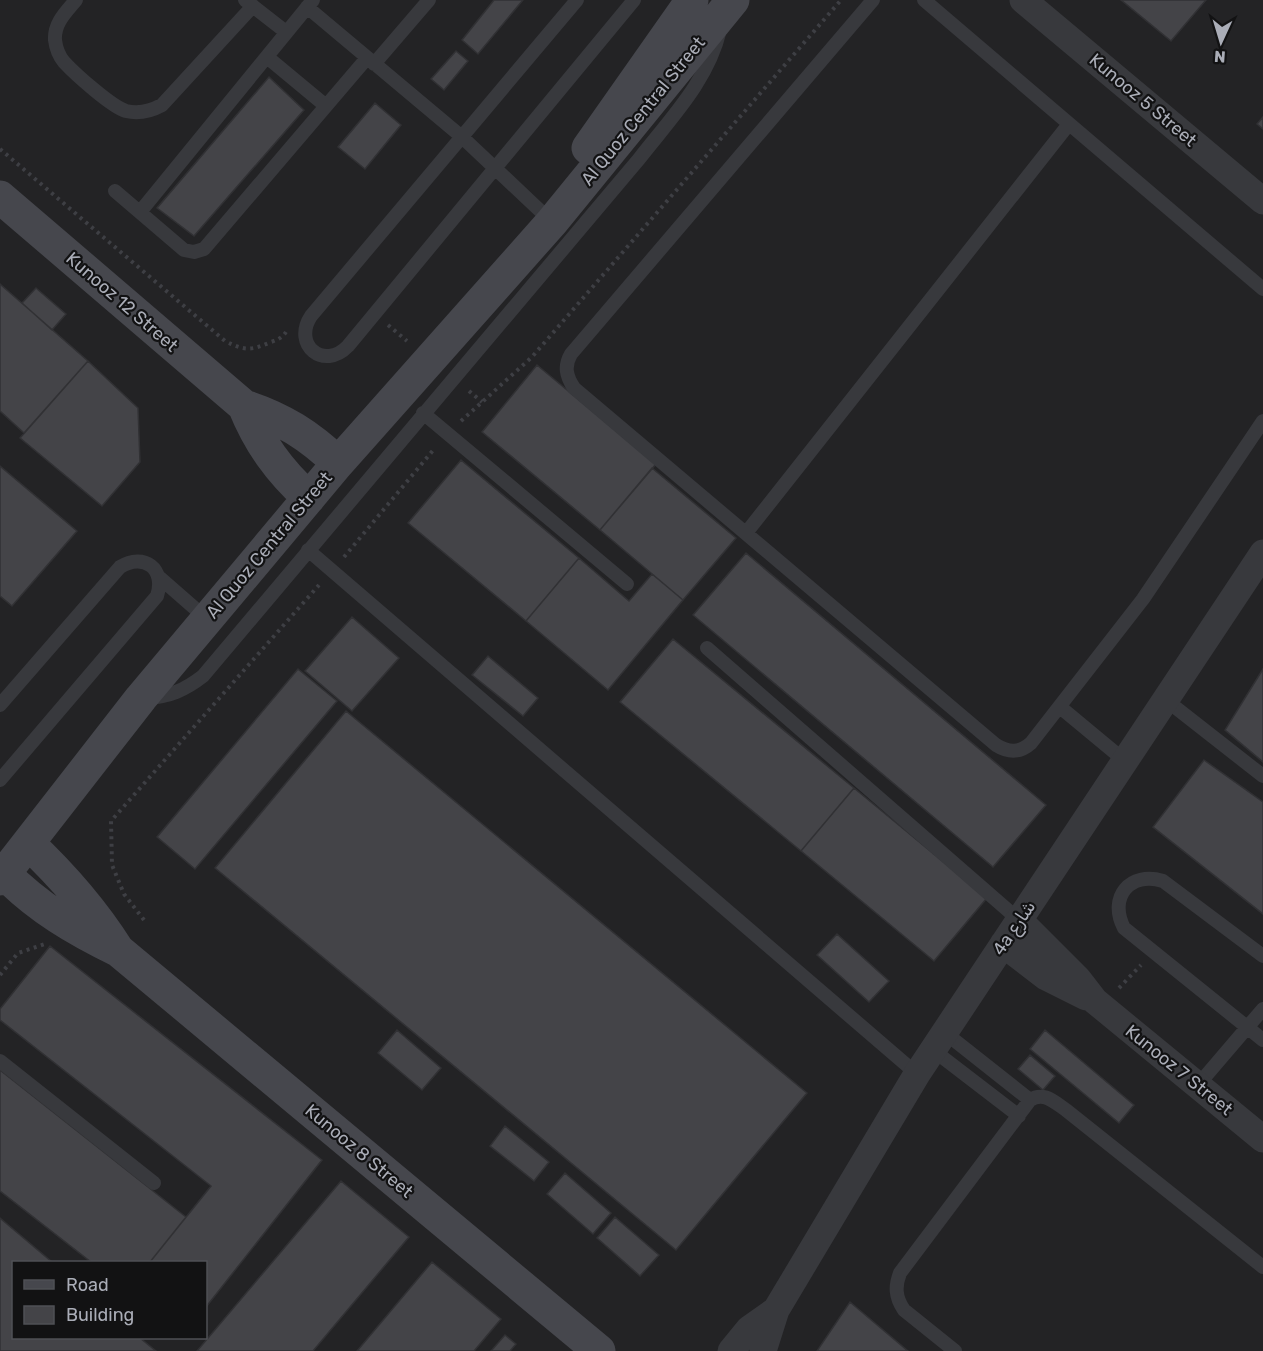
<svg xmlns="http://www.w3.org/2000/svg" width="1263" height="1351" font-family="Rubik,'Noto Naskh Arabic',sans-serif">
  <style>
    .built { fill: #232325; fill-rule: evenodd }
    .building { fill: #444448; stroke: #313134; stroke-width: 1.5 }
    .lines { fill: none; stroke-linecap: round; stroke-linejoin: round }
    .path { stroke: #3e3f44; stroke-width: 4; stroke-dasharray: 3 4.5; stroke-linecap: butt }
    .lane { stroke: #38393d; stroke-width: 14 }
    .street { stroke: #38393d; stroke-width: 27 }
    .secondary { stroke: #46474d; stroke-width: 33 }
    .labels { text-anchor: middle; dominant-baseline: central; stroke-width: 4.5; stroke-linejoin: round; paint-order: stroke }
    .street-label { font-size: 18px; fill: #aaadb7; stroke: #121213 }
  </style>
  <rect width="100%" height="100%" fill="#171718"/>
  <!-- built -->
  <path class="built" d="M0,0H1263V1351H0ZM14,1262H206V1338H14Z"/>
  <!-- building -->
  <path class="building" d="M494,0H523L478,54L462,40Z
    M1121,0H1206L1171,41Z
    M456,51L468,61L444,90L431,79Z
    M269,77L304,110L194,236L157,208Z
    M375,103L401,125L365,169L338,147Z
    M1263,117V129L1257,124Z
    M0,284L88,361L24,433L0,411Z
    M36,288L66,314L52,330L22,303Z
    M88,361L138,408L140,462L102,506L20,438Z
    M537,365L656,464L600,530L482,432Z
    M461,460L579,558L526,621L408,523Z
    M0,466L77,531L12,606L0,596Z
    M652,468L736,538L683,600L600,530Z
    M746,553L1046,805L993,867L693,615Z
    M579,558L629,601L652,574L683,600L608,690L526,621Z
    M352,617L399,658L352,711L305,671Z
    M673,639L854,788L801,851L620,702Z
    M488,656L538,698L523,716L472,675Z
    M298,669L337,701L195,869L157,837Z
    M1263,669V762L1225,730Z
    M346,711L807,1093L676,1250L215,868Z
    M1204,760L1263,802V914L1153,827Z
    M854,788L987,898L934,961L801,851Z
    M837,934L889,981L869,1002L817,955Z
    M50,946L322,1160L206,1307V1262H150L211,1186L0,1020V1009Z
    M397,1030L441,1068L422,1090L378,1053Z
    M1045,1030L1134,1105L1119,1123L1030,1049Z
    M1030,1055L1055,1076L1043,1090L1018,1069Z
    M0,1070L186,1217L150,1262H91L0,1191Z
    M505,1126L549,1162L534,1181L490,1146Z
    M565,1173L611,1213L593,1234L547,1194Z
    M341,1181L409,1237L313,1351H197Z
    M615,1217L659,1255L640,1276L597,1238Z
    M0,1218L52,1262H14V1338H140L156,1351H0Z
    M432,1262L501,1319L474,1351H357Z
    M850,1302L908,1351H817Z
    M505,1335L516,1344L510,1351H491Z"/>
  <g class="lines">
    <!-- path -->
    <path class="path" d="M0,149L225,341C245,351 250,351 271,342C277,340 282,338 286,332
      M388,325L407,341
      M469,391L482,402
      M461,421L532,357L841,0
      M344,557L435,448
      M144,920L124,894L112,865L111,821L319,585
      M0,975L18,953L45,944
      M1119,988L1141,965"/>
    <!-- lane -->
    <path class="lane" d="M76,0C66,12 54,23 55,40C56,48 59,56 64,62C75,74 112,107 126,111C139,114 151,111 162,105L253,6
      M245,0L286,32
      M577,0L311,316C292,345 324,371 348,346L634,0
      M873,0L571,354C564,366 566,376 574,388L996,745C1009,753 1020,753 1031,743L1143,599L1263,421
      M924,0L1263,289
      M307,7L462,137L552,222
      M267,57L326,106
      M374,64L429,0
      M115,191L184,250L194,252L204,249L367,58
      M140,212L313,0
      M423,413L627,584
      M746,533L1069,124
      M308,550L917,1074
      M159,577L207,619
      M707,648L1019,920
      M146,698C169,697 185,690 203,676L639,159C670,119 708,81 720,30
      M1166,700L1263,776
      M0,705L120,567C144,552 166,569 157,596L0,780
      M1060,707L1125,761
      M1263,956L1163,881C1130,871 1108,897 1124,928L1263,1040
      M944,1032L1030,1100
      M933,1050L1019,1116
      M0,1061L154,1183
      M1198,1085L1263,1009
      M955,1351L904,1310C895,1297 895,1286 900,1273L1030,1100C1044,1091 1054,1102 1066,1110L1263,1267"/>
    <!-- street -->
    <path class="street" d="M1023,0L1263,201
      M1019,920L1078,979L1095,1001L1263,1139
      M1003,944L1046,977L1086,997
      M731,1351L749,1329L776,1310
      M763,1351L776,1310L917,1074L1263,553"/>
    <!-- secondary -->
    <path class="secondary" d="M588,148L692,0
      M0,197L244,406C282,418 310,436 338,463
      M244,406C259,443 279,471 309,498
      M28,843C63,876 92,909 118,950
      M4,873C38,908 76,930 119,951L599,1351
      M0,879L141,698L338,463L552,222L733,0"/>
  </g>
  <g class="labels">
    <!-- street labels -->
    <g class="street-label">
      <text transform="translate(1143 100) rotate(40)">Kunooz 5 Street</text>
      <text transform="translate(643 111) rotate(-51)">Al Quoz Central Street</text>
      <text transform="translate(122 302) rotate(41)">Kunooz 12 Street</text>
      <text transform="translate(269 545) rotate(-50)">Al Quoz Central Street</text>
      <text transform="translate(1014 928) rotate(-56)">4a شارع</text>
      <text transform="translate(1179 1070) rotate(39)">Kunooz 7 Street</text>
      <text transform="translate(359 1151) rotate(40)">Kunooz 8 Street</text>
    </g>
  </g>
  <!-- legend -->
  <rect x="12" y="1261" width="195" height="78" fill="#121213" stroke="#4f5055" stroke-width="1.5"/>
  <rect x="24" y="1280" width="30" height="9" fill="#46474d" stroke="#4f5055" stroke-width="1.5"/>
  <text x="66" y="1291" font-size="18" fill="#aaadb7">Road</text>
  <rect x="24" y="1306" width="30" height="18" fill="#444448" stroke="#4f5055" stroke-width="1.5"/>
  <text x="66" y="1321" font-size="18" fill="#aaadb7">Building</text>
  <!-- north arrow -->
  <g transform="translate(1221 42) rotate(184)" stroke="#121213" stroke-width="4.5" paint-order="stroke">
  <path d="M0-4.5L10 22L0 15L-10 22Z" fill="#aaadb7"/>
  <text y="-9" font-size="16" font-weight="bold" text-anchor="middle" fill="#aaadb7">N</text>
  </g>
</svg>
